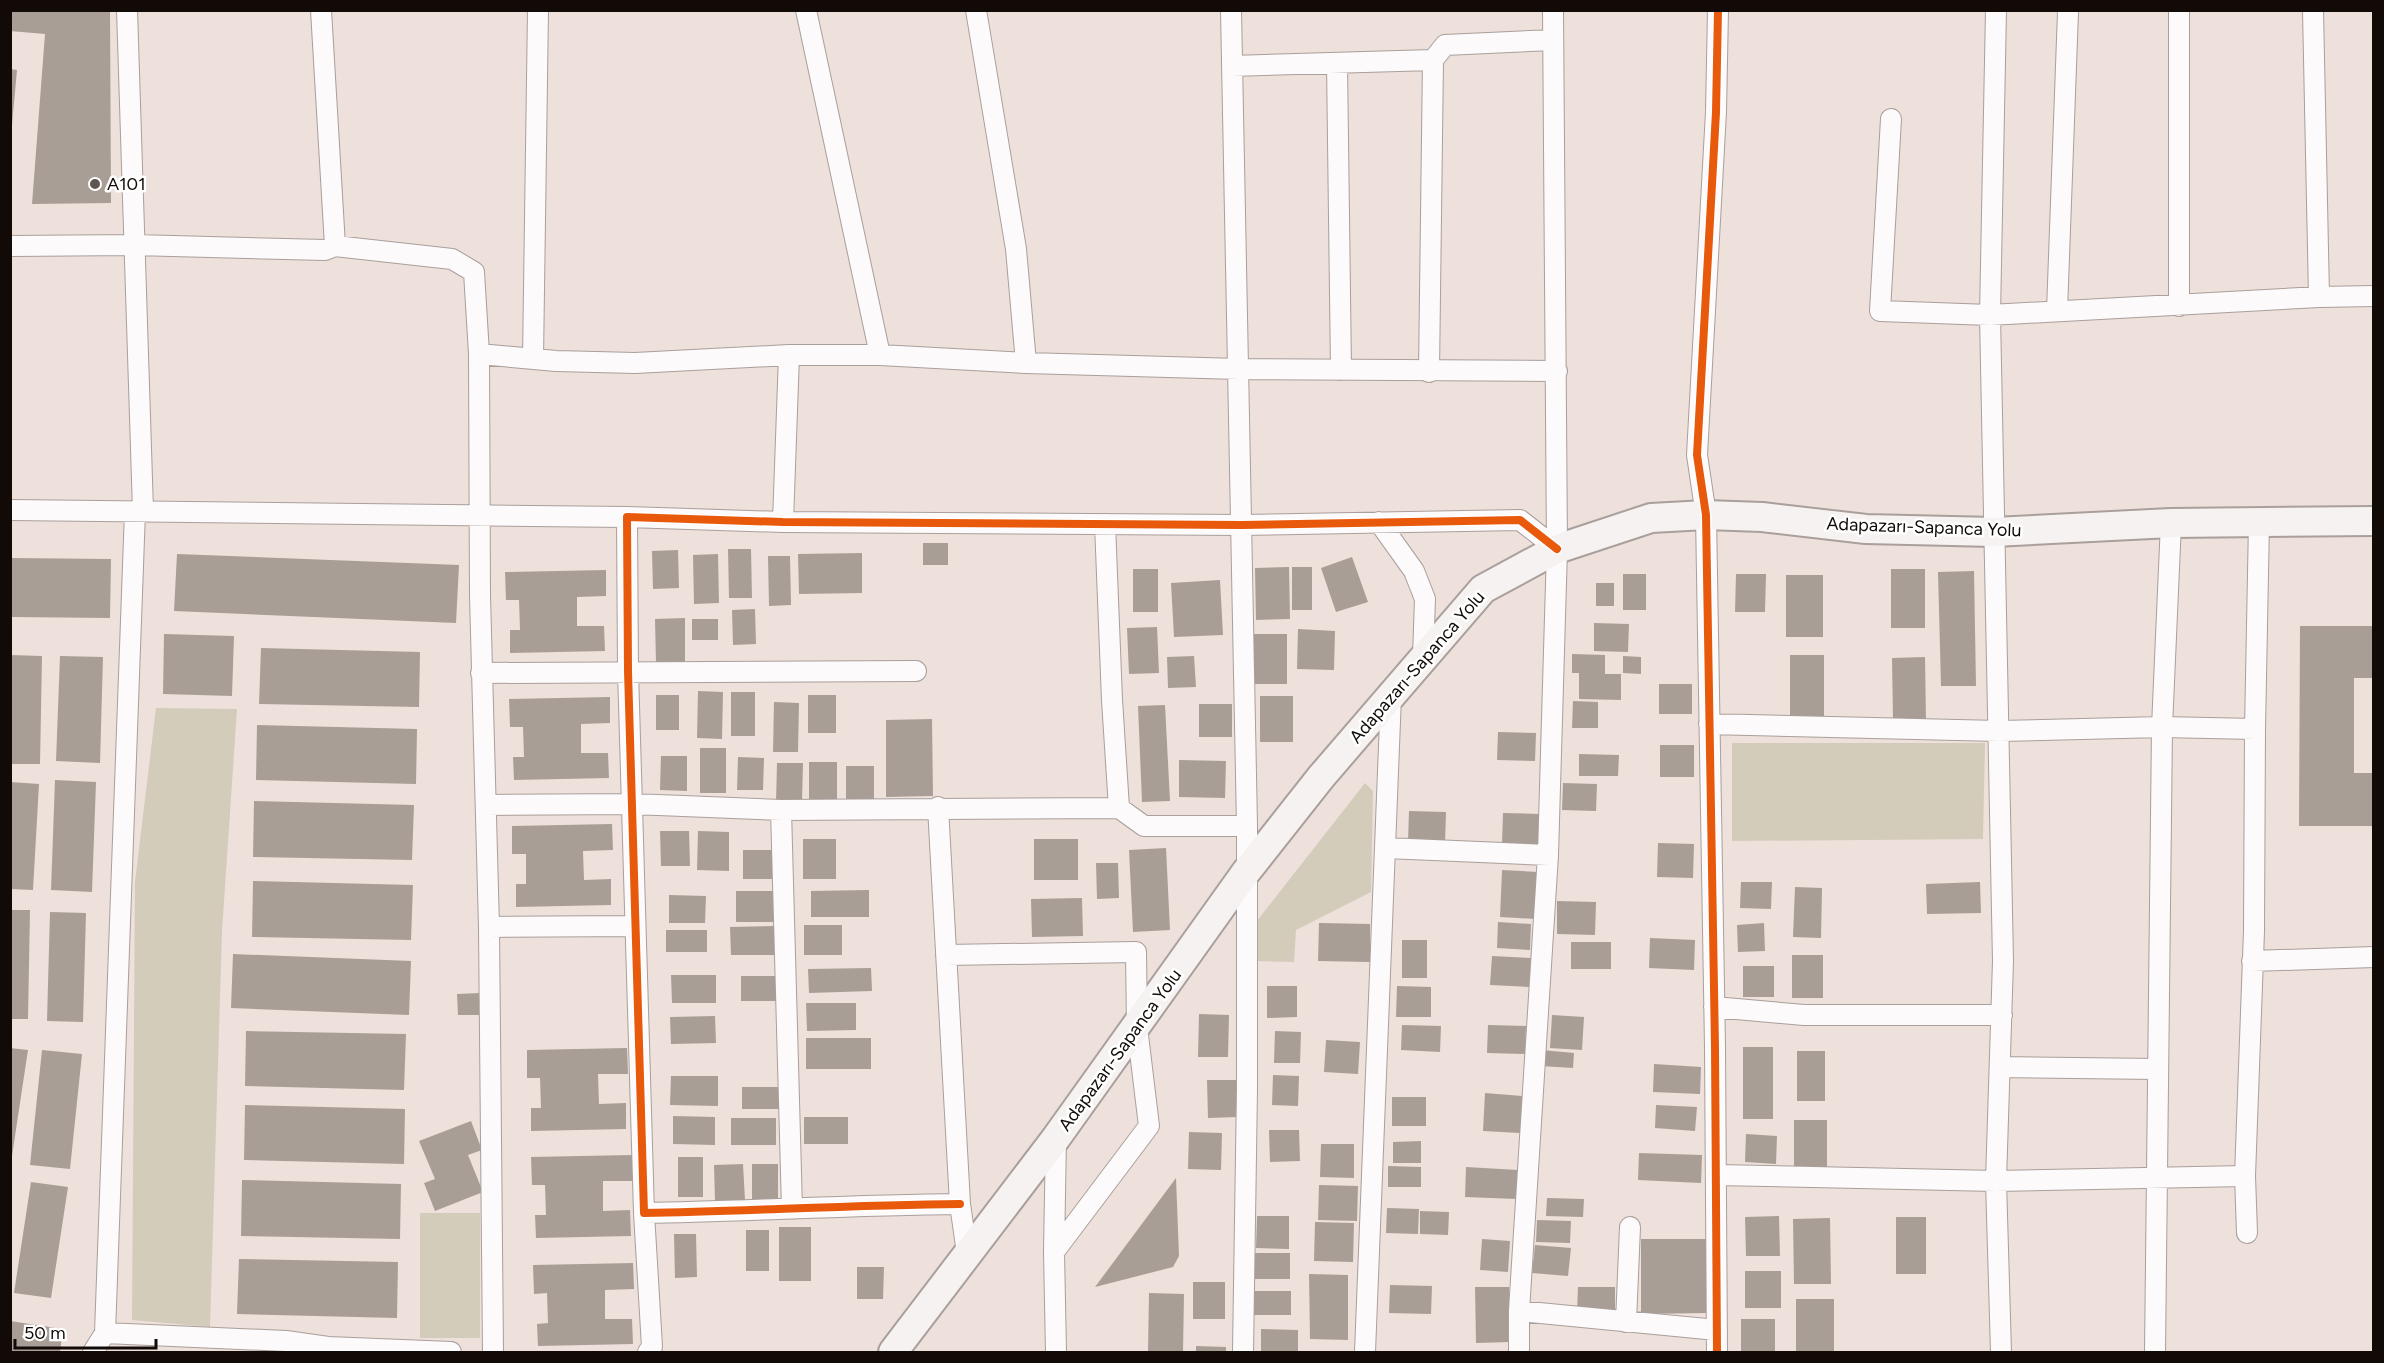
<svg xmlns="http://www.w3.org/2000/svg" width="2384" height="1363" font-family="Figtree,sans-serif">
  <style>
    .green { fill: #d3ccbb }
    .building { fill: #a99e96 }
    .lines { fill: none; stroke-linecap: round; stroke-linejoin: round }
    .street-casing { stroke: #a99f9b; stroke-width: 22 }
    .secondary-casing { stroke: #a99f9b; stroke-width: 32 }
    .street { stroke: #fcfafa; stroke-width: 20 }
    .secondary { stroke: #f6f2f1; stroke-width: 28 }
    .cycleway-casing { stroke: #fff; stroke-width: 11 }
    .cycleway { stroke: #e8590c; stroke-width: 8 }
    .poi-dot { fill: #5f5551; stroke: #fff; stroke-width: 2 }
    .labels { text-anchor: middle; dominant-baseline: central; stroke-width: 5; stroke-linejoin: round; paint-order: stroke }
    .poi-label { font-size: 18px; fill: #120a07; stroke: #fff; text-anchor: start }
    .street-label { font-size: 18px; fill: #120a07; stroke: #fff }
  </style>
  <rect width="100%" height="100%" fill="#eee0db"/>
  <!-- green -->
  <path class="green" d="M156,708L237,709L222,931L210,1327L132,1320L135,882Z
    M1732,743H1985L1983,839L1732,841Z
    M1365,783L1373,791L1371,892L1296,930L1294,962L1254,961L1253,926Z
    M420,1213H480V1338H420Z"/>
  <!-- building -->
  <path class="building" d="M10,10H110L111,203L32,204L45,34L10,31Z
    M10,69L17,70L12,125L10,124Z
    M923,543H948V565H923Z
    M728,549H751L752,598H729Z
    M678,550L679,588L653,589L652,551Z
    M862,553V593L799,594L798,554Z
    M177,554L459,565L456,623L174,611Z
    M718,554L719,603L694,604L693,555Z
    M768,556H790L791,605L769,606Z
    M1352,557L1368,602L1336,612L1321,568Z
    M10,558L111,559L110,618L10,617Z
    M1289,567L1290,619L1256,620L1255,568Z
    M1292,567H1312V610H1292Z
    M1133,569H1158V612H1133Z
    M1891,569H1925V628H1891Z
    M606,570V596L577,597V626H604L605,651L510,653V630H520L519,600H506L505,572Z
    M1974,571L1976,686H1941L1938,572Z
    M1623,574H1646V610H1623Z
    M1736,574H1766L1765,612H1735Z
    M1786,575H1823V637H1786Z
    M1220,580L1223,635L1174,637L1171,583Z
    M1596,583H1614V606H1596Z
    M755,609L756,644L733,645L732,610Z
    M685,618V662L656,663L655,619Z
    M692,619H718V640H692Z
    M1594,623L1629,624L1628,652L1594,651Z
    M2300,626H2374V678H2354V773H2374V826H2299Z
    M1157,627L1159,673L1129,674L1127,628Z
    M1298,629L1335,631L1334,670L1297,669Z
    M164,634L234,636L232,696L163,694Z
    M1254,634H1287V684H1254Z
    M261,648L420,652L419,707L259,704Z
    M1572,654L1605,655V674H1621V700L1579,699V673H1572Z
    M10,655L42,656L40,764H10Z
    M1790,655H1824V718H1790Z
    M60,656L103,657L100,763L56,761Z
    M1194,656L1196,687L1168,688L1167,657Z
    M1623,656L1641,657V674L1623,673Z
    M1925,657L1926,720H1893L1892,658Z
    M1659,684H1692V714H1659Z
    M698,691L723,692L722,739L697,738Z
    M731,692H755V736H731Z
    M656,695H679V730H656Z
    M808,695H836V733H808Z
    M1260,696H1293V742H1260Z
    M610,697V723L581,724V753H608L609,778L514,780L513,757H524L523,727H510L509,699Z
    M1573,701L1598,702V728H1572Z
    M774,702L799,703L798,752H773Z
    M1199,704H1232V737H1199Z
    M1165,705L1170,801L1142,802L1138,706Z
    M932,719L933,796L886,797V720Z
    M257,725L417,729L416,784L256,780Z
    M1498,732L1536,733L1535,761L1497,760Z
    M1660,745H1694V777H1660Z
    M700,748H726V793H700Z
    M1579,754L1619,755L1618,776H1579Z
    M661,756H687V791L660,790Z
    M738,757L764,758L763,790H737Z
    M1179,760L1226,761L1225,798L1179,797Z
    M809,762H837V803H809Z
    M777,763H803L802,802H776Z
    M846,766H874V801H846Z
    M55,780L96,782L92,892L51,890Z
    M10,782L39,784L33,890L10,889Z
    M1563,783L1597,784L1596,811L1562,810Z
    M254,801L414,805L412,860L253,857Z
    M1409,811L1446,812L1445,844L1408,842Z
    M1503,813L1540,814L1539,845L1502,844Z
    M612,824L613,850L583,851L584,880L611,879V905L516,907V884H526V854H512V826Z
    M660,831H689L690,866H661Z
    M698,831L729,832V871L697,870Z
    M803,839H836V879H803Z
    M1034,839H1078V880H1034Z
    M1658,843L1694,844L1693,878L1657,877Z
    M1166,848L1170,930L1133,932L1129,850Z
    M743,850H777V879H743Z
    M1096,863H1118L1119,898L1097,899Z
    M1502,870L1538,872L1535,919L1500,917Z
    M253,881L413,885L411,940L252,937Z
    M1741,882H1772L1771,909L1740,908Z
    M1980,882L1981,913L1927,914L1926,884Z
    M1795,887L1822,888L1821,938L1793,937Z
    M869,890V917H811V891Z
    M736,891H778V922H736Z
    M669,895L706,896L705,923H669Z
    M1082,898L1083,936L1032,937L1031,899Z
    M1557,901L1596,902L1595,935L1557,934Z
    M10,910H30L28,1019H10Z
    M50,912L86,913L83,1022L47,1021Z
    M1498,922L1531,924L1530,950L1497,948Z
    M1319,923L1370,924V962L1318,961Z
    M1764,923L1765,951L1738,952L1737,925Z
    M804,925H842V955H804Z
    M775,926L776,955H731L730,927Z
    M666,930H707V952H666Z
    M1650,938L1695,940L1694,970L1649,968Z
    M1402,940H1427V978H1402Z
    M1571,942H1611V969H1571Z
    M233,954L411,961L409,1015L231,1008Z
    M1792,955H1823V998H1792Z
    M1492,956L1531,958L1529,987L1490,985Z
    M1743,966H1774V997H1743Z
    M871,968L872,991L809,993L808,969Z
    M671,975H716V1003H672Z
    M741,976H776V1001H741Z
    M1267,986H1297V1017L1267,1018Z
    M1397,986L1431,987V1017H1396Z
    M480,993V1015H458L457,994Z
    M806,1003H856V1030L807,1031Z
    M1199,1014L1229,1015L1228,1057H1198Z
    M1552,1015L1584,1017L1582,1050L1550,1048Z
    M715,1016L716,1043L671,1044L670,1017Z
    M1402,1025L1441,1026L1440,1052L1401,1050Z
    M1488,1025L1526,1026L1525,1054L1487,1053Z
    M246,1031L406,1034L404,1090L245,1086Z
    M1275,1031L1301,1032L1300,1063H1274Z
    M806,1038H871V1069H806Z
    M1326,1040L1360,1042L1358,1074L1324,1072Z
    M1743,1047H1773V1119H1743Z
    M10,1048L28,1050L12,1156H10Z
    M627,1048L628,1074H598L599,1104L626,1103V1129L531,1131V1108H541L540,1078H527V1050Z
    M42,1050L82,1054L70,1169L30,1165Z
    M1541,1050L1574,1053L1573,1068L1540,1066Z
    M1797,1051H1825V1101H1797Z
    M1654,1064L1701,1067L1700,1094L1653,1092Z
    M1273,1075L1299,1076L1298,1106L1272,1105Z
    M671,1076H718V1106L670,1105Z
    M1207,1080H1238V1117L1208,1118Z
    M742,1087H779V1109H742Z
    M1485,1093L1522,1096L1520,1133L1483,1131Z
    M1392,1097H1426V1126H1392Z
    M245,1105L405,1109L404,1164L244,1160Z
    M1656,1105L1697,1107L1695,1131L1655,1128Z
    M673,1116L715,1117V1145L673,1144Z
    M804,1117H848V1144H804Z
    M731,1118H776V1145H731Z
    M1794,1120H1827V1167H1794Z
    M471,1121L482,1150L468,1155L483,1192L435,1211L424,1183L435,1179L419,1141Z
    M1269,1130H1299L1300,1161L1270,1162Z
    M1189,1132L1222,1133L1221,1170L1188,1169Z
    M1746,1134L1777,1136L1776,1164L1745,1162Z
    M1421,1141V1163H1393V1142Z
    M1321,1144H1354V1178L1320,1177Z
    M1639,1153L1702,1155L1701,1183L1638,1180Z
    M632,1155V1181H603V1211L630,1210L631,1236L536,1238L535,1215H546L545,1185H532L531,1157Z
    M678,1157H703V1197H678Z
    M743,1164L745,1200L715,1201L714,1165Z
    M752,1164H778V1203H752Z
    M1388,1166L1421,1167V1187H1388Z
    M1466,1167L1518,1170L1517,1199L1465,1197Z
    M1176,1178L1179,1256L1173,1267L1095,1287Z
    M242,1180L401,1184L400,1239L241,1236Z
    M31,1182L68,1187L51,1298L14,1293Z
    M1319,1185L1358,1186L1357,1221L1318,1220Z
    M1547,1198L1584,1199L1583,1217L1546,1216Z
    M1387,1208L1419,1209L1418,1234L1386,1233Z
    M1420,1211L1449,1212L1448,1235L1420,1234Z
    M1257,1216H1289V1249L1256,1248Z
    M1779,1216L1780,1256H1746L1745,1217Z
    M1896,1217H1926V1274H1896Z
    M1830,1218L1831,1284H1794L1793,1219Z
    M1537,1220L1571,1221L1570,1243L1536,1242Z
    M1315,1222L1354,1223L1353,1262L1314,1261Z
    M779,1227H811V1281H779Z
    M746,1230H769V1271H746Z
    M674,1234H696L697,1277L675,1278Z
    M1482,1239L1510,1241L1508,1272L1480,1270Z
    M1641,1239H1706L1707,1313L1641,1314Z
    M1535,1245L1571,1248L1568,1276L1532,1273Z
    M1254,1253H1290V1279H1254Z
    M239,1259L398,1262L397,1318L237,1314Z
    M633,1263L634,1289L605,1290V1319H632L633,1344L538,1346L537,1324L548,1323L547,1293L534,1294L533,1265Z
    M857,1267H884L883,1299H857Z
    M1745,1271H1781V1308H1745Z
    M1309,1274L1348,1275V1340L1310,1339Z
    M1193,1282H1225V1319H1193Z
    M1390,1285L1432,1286L1431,1314L1389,1313Z
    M1475,1287H1509L1510,1342L1476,1343Z
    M1578,1287H1615V1313H1577Z
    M1254,1291H1291V1315H1254Z
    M1149,1293L1184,1294L1183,1352H1148Z
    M1796,1299H1834V1352H1796Z
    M1741,1319H1775V1351H1741Z
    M10,1321L63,1329L60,1352H10Z
    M1261,1329L1298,1330V1352H1261Z
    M1196,1346L1226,1347V1352H1196Z"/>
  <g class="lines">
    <!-- street casing -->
    <g class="street-casing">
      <path id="street" d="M127,10L143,511
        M321,10L335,246
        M806,10L880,355
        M976,10L1016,249L1026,363
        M1231,10L1247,826V1089L1243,1352
        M1996,10L1990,315L2003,961L1996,1181L2001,1352
        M2179,10V306
        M2313,10L2319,297
        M1337,63L1341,370
        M1232,66L1433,60
        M1891,119L1880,311L1990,315L2319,297L2374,296
        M10,246L135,245L325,250L335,246L452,259L474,272L479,354L480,596L489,927L493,1352
        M2057,311L2068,12
        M479,354L556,361L635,363L789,355H880L1026,363L1239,369L1557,371
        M533,359L538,10
        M1429,372L1433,60L1445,45L1553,40
        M10,510L627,517
        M783,522L789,355
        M1379,522L1414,571L1425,599L1423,657
        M1105,524L1112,700L1119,808L1144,826H1247
        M481,673L916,671
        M1709,724L1999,731L2162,727L2255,729
        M486,805L633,804L781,810L1119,808
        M938,807L960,1204L967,1253
        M781,810L792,1209
        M1386,848L1548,855
        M489,927L635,926
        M946,955L1136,952L1137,1027L1149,1126L1054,1252
        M2252,961L2374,957
        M1714,1007L1804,1015H2002
        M2000,1067L2157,1069
        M1716,1175L1996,1181L2245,1176
        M960,1204C855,1205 749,1211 644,1213L628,671L627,517L783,522L1242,525L1520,520L1557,549
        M644,1213L652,1347L648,1352
        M2247,1233L2245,1176L2254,931L2255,729L2259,522
        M1519,1311L1717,1330
        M1626,1322L1630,1227
        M105,1333L286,1341L328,1347L451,1352
        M93,1352L105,1333L135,511
        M1056,1352L1054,1252L1056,1138
        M1365,1352L1391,696
        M1519,1352V1311L1548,855L1557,549L1553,10
        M1717,1352L1715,1047L1706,515L1697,455L1716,112L1718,10
        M2155,1352L2162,727L2171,523"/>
    </g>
    <!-- secondary casing -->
    <g class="secondary-casing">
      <path id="secondary" d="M893,1352L1056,1138L1246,872L1321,777L1483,589L1557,549L1651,518L1706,515L1762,517L1866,529L1994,532L2171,523L2374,521"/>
    </g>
    <!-- street -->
    <use href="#street" class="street"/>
    <!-- secondary -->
    <use href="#secondary" class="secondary"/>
    <!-- cycleway casing -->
    <g class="cycleway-casing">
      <path id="cycleway" d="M960,1204C855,1205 749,1211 644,1213L628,671L627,517L783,522L1242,525L1520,520L1557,549
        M1717,1352L1715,1047L1706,515L1697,455L1716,112L1718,10"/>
    </g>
    <!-- cycleway -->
    <use href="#cycleway" class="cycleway"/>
  </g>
  <!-- markers -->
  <circle class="poi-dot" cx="95" cy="184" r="6"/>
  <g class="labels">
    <!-- poi labels -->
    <g class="poi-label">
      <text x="107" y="184">A101</text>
    </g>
    <!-- street labels -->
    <g class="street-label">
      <text transform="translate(1924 527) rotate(2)">Adapazarı-Sapanca Yolu</text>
      <text transform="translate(1417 667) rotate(-49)">Adapazarı-Sapanca Yolu</text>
      <text transform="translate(1120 1050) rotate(-54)">Adapazarı-Sapanca Yolu</text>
    </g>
  </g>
  <!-- border -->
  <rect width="2384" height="1363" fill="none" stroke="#120a07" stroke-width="24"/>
  <!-- scale -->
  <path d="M15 1339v9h141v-9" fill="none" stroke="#120a07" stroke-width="3"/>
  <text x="24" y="1339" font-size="18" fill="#120a07" stroke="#ffffff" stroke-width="4.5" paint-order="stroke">50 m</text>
</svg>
